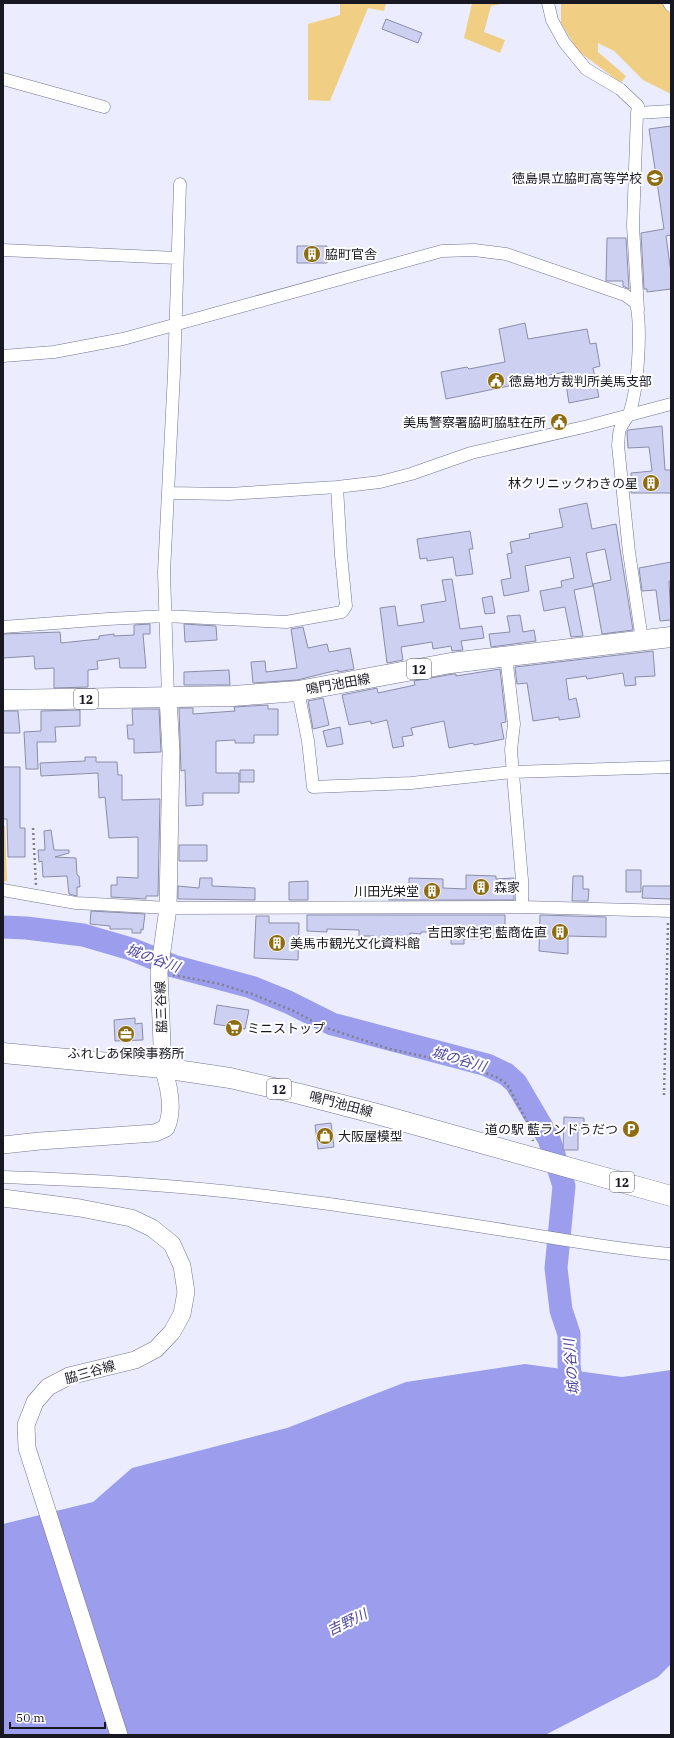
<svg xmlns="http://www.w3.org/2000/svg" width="674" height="1738" font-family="'IBM Plex Serif','Noto Sans JP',serif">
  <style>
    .green { fill: #f0cf85 }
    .water { fill: #9c9dec }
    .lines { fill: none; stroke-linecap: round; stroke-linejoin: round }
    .river { stroke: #9c9dec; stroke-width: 23 }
    .building { fill: #ced0f1; stroke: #8b8da8 }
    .minor-casing { stroke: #73748e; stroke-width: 13 }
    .secondary-casing { stroke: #73748e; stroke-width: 18 }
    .primary-casing { stroke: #73748e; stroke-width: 21 }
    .path { stroke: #7f808e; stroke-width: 2.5; stroke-dasharray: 2 3; stroke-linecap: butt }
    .minor { stroke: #fff; stroke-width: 12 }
    .secondary { stroke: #fff; stroke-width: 17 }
    .primary { stroke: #fff; stroke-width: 20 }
    .labels { text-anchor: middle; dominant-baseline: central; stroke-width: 4; stroke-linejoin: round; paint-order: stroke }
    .shield { fill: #fff; stroke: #5d5d64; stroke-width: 1 }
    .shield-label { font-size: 12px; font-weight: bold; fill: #181822 }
    .poi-label { font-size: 13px; fill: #181822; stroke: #fff; text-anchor: end }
    .street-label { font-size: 13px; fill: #181822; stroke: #fff }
    .water-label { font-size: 14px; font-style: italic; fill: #4c45a1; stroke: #fff }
  </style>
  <rect width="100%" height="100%" fill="#ebedff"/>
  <!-- green -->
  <path class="green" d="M340,3H386L384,11L368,8L330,101L308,100V24L340,15Z
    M472,3H506L491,6L484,32L505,40L500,53L464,38Z
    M561,3H662L671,15V94L643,80L614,51L598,43V52L626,76L621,83L578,51L561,23Z
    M3,826H5L7,881L3,882Z"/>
  <!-- water -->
  <path class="water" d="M525,1364L622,1377L671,1370V1664L658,1677L545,1735H3V1524L93,1502L132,1468L287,1428L406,1382Z"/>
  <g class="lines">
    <!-- river -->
    <path class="river" d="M3,927L26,928L83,935L131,949L173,966L251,987L288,1002L332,1024L487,1065L506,1074L516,1083L549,1139L564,1186L556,1268L561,1310L569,1334V1365L574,1400"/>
  </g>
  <!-- building -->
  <path class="building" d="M386,19L422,33L418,43L382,29Z
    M671,126V235L666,236L671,273V289L647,292V289H644L641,233L664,229L649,129Z
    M607,238H626L629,289L623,286V281H606Z
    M297,246H327V263H297Z
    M525,323L528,339L587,329L590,344L596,343L600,366L593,368L599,397L569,403L564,372L537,378L538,380L446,399L441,372L467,367L469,369L505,362L499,329Z
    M662,426L665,470H671V493H631V473L652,471L649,447L628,448L627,432L628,430Z
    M587,503L592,529L616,524L633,630L602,634L593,584L611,580L605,549L586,553L593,586L574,590L583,636L571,637L565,607L544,611L540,591L562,587L561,581L574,578L570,557L525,566L529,591L504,596L501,580L511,578L507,554L512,553L510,542L530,538L529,534L563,527L559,509Z
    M470,531L473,549H469L473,574L456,576L453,557L427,561V558L420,559L417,539Z
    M671,562V581H669L671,620L660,621L656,590L642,591L639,568Z
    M452,579L460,629L482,626L484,638L461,641L463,650L452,651L451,646L433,649L432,642L401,647L403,660L387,663L380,608L395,606L398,626L424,622L421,605L446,601L442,580Z
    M492,596L495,613L485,614L482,598Z
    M520,615L523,632L534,630L536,641L491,647L489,634L510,632L507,616Z
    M150,624V634H143L146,668H120L119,658L97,661L98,669L88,670V687L54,688V668L35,669L34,656L3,658V634L60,632L61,643L99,639V636L114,634V636L134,635V625Z
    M184,624L216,626L217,640L185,642Z
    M303,627L308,648L327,644L329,652L350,648L354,669L338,672V670L297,680L253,683L251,662L265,661L266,672L297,668L291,629Z
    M653,651L655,676L635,677L636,685L625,686L623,673L587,679L586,676L566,679L569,700L576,698L580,717L559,720V717L533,721L527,683L517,684L515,667Z
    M500,669L506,722L501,723L504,739L474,745L473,743L449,748L444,721L411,728L413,735L402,737L404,746L393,748L387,720L371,724V721L349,725L342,695L377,688L378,693L415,685L414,681L453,674H456V676Z
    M229,670L230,685H184V672Z
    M323,698L329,725L313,729L308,701Z
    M268,705V709H278V735H254V743H235V740L216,741V773H239V793H203V805L186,806L185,770L181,771L179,708H193V714L235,711L234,707Z
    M132,709H159L161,752L134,753V739H128L127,725H133Z
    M80,710V726L55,727L56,742H37L38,769H26L24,732L41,731V711Z
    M3,711H18L20,733H3Z
    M340,727L343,744L327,747L323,731Z
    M85,757H96V762H117L118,775H122V800L160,799L158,896H146V899L111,897V885H117V877L138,878V837L109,838L105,797L99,798L98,773L41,776L40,763L85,761Z
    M3,767H20V828H25V857H8L7,819H3Z
    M240,770H254V782H240Z
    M51,830L54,850H69V853L55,857L76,858L77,875L79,876L80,887H77V896L69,894L67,876L43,877L42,861L39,862L38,850H45L44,831Z
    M179,845H207V861H179Z
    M626,870H641V892H626Z
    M466,875L496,876V879L514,878V900H389V889H409V878L443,879V888L466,889Z
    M573,876H583V889H589L588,901H572Z
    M200,878H212V886L255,888V900L178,899V886L199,888Z
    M308,881V900H289V882Z
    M643,886H671V899L642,898Z
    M91,911L145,914L143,930L141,929V933H132V929H110V926L90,924Z
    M307,915H505V938L464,939V944H451V932H421V934L410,933V940L399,939V946L374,947V936H359V930L327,929V932L307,931Z
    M540,915L606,917V937L568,936V954L539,951Z
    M256,916H269V923H299L298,960L254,958Z
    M217,1005L249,1010L245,1029L214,1024Z
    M135,1018V1024L142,1023L143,1040L115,1041L114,1020Z
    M564,1117L584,1118V1130H578V1150H563Z
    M331,1123L334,1147L318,1149L315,1125Z"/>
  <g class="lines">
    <!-- minor casing -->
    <g class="minor-casing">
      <path id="minor" d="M548,3L552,20L564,42L586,69L620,89L638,106L637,113
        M669,3L671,6
        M3,79L104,107
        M3,250L177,258
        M638,310L633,226L637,113L671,111
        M3,356L54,352L123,339L442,251L474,250L506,254L625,295L636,303C642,328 638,390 629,414C627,419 623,422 621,427C618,432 619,440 618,445L629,552L642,640
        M168,493L229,494L337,487L380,482L411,474L471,453L588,426L671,404
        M3,627L108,619L165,616L286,622L342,612L346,606L341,555L337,487
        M506,656L514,724L511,750L522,880V907
        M298,691L308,741L313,787L411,783L512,772L671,767
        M168,697L164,572L174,373L180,184
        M3,890L76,903L168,908L522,907L671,911
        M3,1177C91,1180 179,1185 266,1196C343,1205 420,1217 497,1229C555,1238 612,1249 671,1254"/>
    </g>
    <!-- secondary casing -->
    <g class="secondary-casing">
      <path id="secondary" d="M3,1145L40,1141L155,1133L166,1128C174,1111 169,1086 163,1068L159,972L168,908L171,752L168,697
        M3,1198L80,1208L131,1218L152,1228L172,1244L182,1266L186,1292L182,1314L172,1332L156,1349L135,1360L69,1376L48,1387L35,1402L26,1425L27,1448L119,1735"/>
    </g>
    <!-- primary casing -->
    <g class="primary-casing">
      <path id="primary" d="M3,700L233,696L298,691L451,663L671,637
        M3,1053L163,1068L230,1078L300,1094L377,1114L671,1196"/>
    </g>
    <!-- path -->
    <path class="path" d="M33,828L36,885
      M173,975L220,984L252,994L296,1012L321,1026L390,1049L468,1066L496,1077L507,1084L530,1127L533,1141
      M664,1095L668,922"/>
    <!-- minor -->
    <use href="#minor" class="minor"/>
    <!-- secondary -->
    <use href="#secondary" class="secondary"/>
    <!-- primary -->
    <use href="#primary" class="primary"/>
  </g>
  <!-- icons -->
  <defs>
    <g id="school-disc" transform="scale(0.9)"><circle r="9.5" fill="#8e6d11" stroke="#fff"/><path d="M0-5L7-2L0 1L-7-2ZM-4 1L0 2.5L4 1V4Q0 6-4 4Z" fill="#fff"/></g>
    <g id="building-disc" transform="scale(0.9)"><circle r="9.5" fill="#8e6d11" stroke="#fff"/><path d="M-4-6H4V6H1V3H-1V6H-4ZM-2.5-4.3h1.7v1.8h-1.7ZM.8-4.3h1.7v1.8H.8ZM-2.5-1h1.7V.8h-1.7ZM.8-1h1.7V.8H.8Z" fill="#fff"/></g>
    <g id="civic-disc" transform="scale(0.9)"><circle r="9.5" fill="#8e6d11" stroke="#fff"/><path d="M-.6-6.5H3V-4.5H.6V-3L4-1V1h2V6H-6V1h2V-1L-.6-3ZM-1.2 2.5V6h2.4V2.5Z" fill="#fff"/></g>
    <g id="supermarket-disc" transform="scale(0.9)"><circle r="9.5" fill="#8e6d11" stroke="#fff"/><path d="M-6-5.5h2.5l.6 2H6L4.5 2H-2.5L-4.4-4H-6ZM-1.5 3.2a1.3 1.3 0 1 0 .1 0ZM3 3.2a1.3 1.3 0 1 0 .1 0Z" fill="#fff"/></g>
    <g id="office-disc" transform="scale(0.9)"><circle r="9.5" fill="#8e6d11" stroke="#fff"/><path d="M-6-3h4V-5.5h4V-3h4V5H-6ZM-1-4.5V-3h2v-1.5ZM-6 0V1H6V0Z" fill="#fff"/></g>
    <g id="parking-disc" transform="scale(0.9)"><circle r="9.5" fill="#8e6d11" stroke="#fff"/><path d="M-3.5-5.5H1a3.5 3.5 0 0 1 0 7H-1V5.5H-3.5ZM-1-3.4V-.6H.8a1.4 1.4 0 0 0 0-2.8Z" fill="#fff"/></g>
    <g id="shop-disc" transform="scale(0.9)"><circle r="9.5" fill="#8e6d11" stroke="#fff"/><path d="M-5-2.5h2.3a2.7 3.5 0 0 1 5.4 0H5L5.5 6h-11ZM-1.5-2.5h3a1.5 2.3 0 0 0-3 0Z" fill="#fff"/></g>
  </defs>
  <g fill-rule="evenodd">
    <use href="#school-disc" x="655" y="178"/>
    <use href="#building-disc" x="312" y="254"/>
    <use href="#civic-disc" x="496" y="381"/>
    <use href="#civic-disc" x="559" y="422"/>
    <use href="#building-disc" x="651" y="483"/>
    <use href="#building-disc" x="481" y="887"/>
    <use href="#building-disc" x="432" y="891"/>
    <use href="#building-disc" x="560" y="932"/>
    <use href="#building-disc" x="277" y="943"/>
    <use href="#supermarket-disc" x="234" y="1028"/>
    <use href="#office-disc" x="126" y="1034"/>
    <use href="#parking-disc" x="631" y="1129"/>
    <use href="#shop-disc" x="325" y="1136"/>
  </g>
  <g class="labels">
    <!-- shield labels -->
    <g class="shield">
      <rect x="407" y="659" width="24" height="20" rx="3"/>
      <rect x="74" y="689" width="24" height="20" rx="3"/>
      <rect x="267" y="1079" width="24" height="20" rx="3"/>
      <rect x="610" y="1172" width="24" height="20" rx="3"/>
    </g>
    <g class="shield-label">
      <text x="419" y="669">12</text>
      <text x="86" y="699">12</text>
      <text x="279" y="1089">12</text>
      <text x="622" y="1182">12</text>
    </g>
    <!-- poi labels -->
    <g class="poi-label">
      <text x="642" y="178">徳島県立脇町高等学校</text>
      <text x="325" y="254" text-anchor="start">脇町官舎</text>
      <text x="509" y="381" text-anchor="start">徳島地方裁判所美馬支部</text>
      <text x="546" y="422">美馬警察署脇町脇駐在所</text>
      <text x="638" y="483">林クリニックわきの星</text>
      <text x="494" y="887" text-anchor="start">森家</text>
      <text x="419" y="891">川田光栄堂</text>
      <text x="547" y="932">吉田家住宅 藍商佐直</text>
      <text x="290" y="943" text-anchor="start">美馬市観光文化資料館</text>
      <text x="247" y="1028" text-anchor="start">ミニストップ</text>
      <text x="126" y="1053" text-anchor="middle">ふれしあ保険事務所</text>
      <text x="618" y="1129">道の駅 藍ランドうだつ</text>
      <text x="338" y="1136" text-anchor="start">大阪屋模型</text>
    </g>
    <!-- street labels -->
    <g class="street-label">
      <text transform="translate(338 684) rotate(-10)">鳴門池田線</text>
      <text transform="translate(161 1007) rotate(-92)">脇三谷線</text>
      <text transform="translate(341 1104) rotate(15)">鳴門池田線</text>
      <text transform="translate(90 1372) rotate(-16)">脇三谷線</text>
    </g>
    <!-- water labels -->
    <g class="water-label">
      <text transform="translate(153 958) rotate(20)">城の谷川</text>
      <text transform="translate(459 1059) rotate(16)">城の谷川</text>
      <text transform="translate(571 1367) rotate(-95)">城の谷川</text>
      <text transform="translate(347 1622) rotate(-26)">吉野川</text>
    </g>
  </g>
  <!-- border -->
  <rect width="674" height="1738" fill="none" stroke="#181822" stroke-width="8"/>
  <!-- scale -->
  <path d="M10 1722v6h95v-6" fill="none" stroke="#181822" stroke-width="2"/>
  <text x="16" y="1722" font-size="12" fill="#181822" stroke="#ffffff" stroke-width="3" paint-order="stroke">50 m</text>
</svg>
